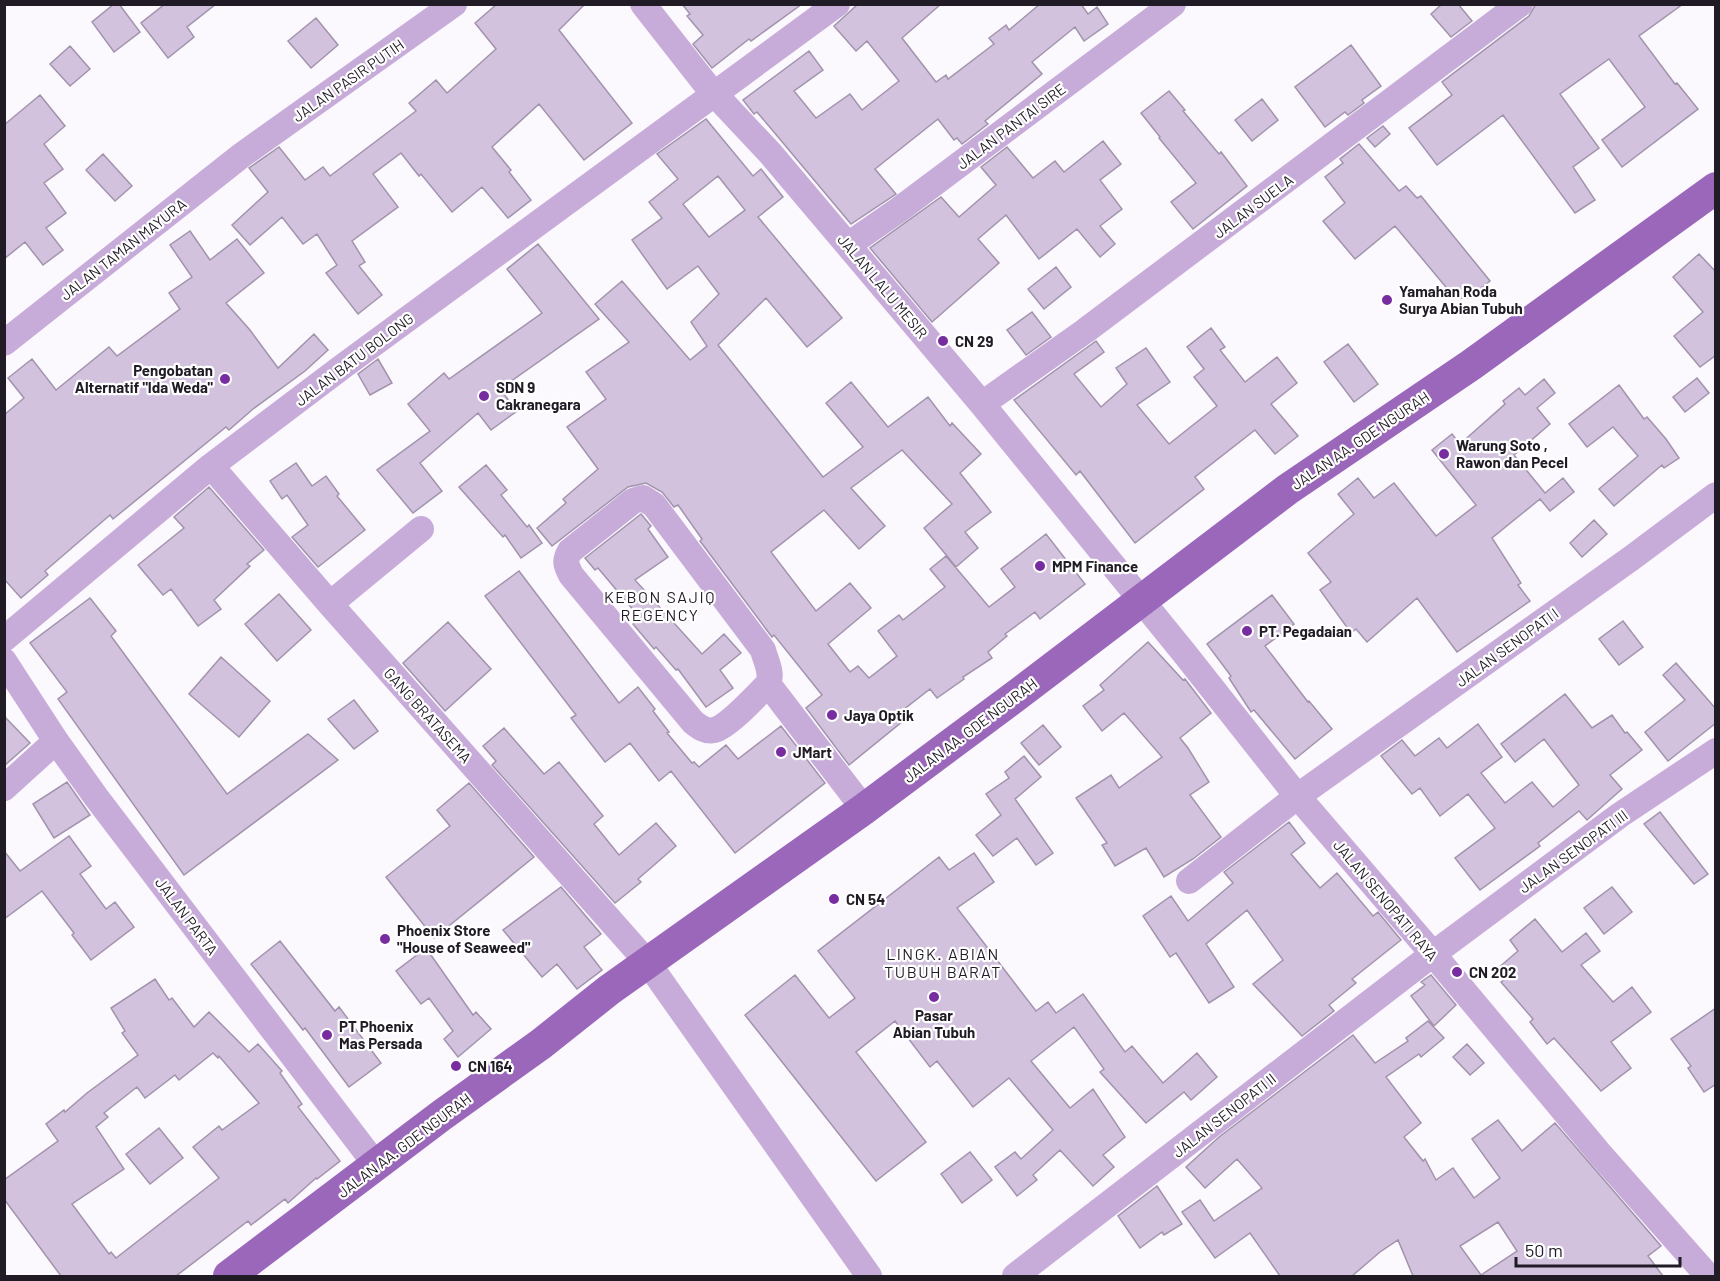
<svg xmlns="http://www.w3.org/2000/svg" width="1720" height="1281" font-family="Barlow,sans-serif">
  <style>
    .building { fill: #d2c2de; stroke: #a293ad; stroke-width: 1.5; fill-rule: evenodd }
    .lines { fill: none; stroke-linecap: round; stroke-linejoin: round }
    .minor { stroke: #c7acda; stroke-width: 26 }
    .major { stroke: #9a67ba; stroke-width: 32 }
    .poi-dot { fill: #772c9f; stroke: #fff; stroke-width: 2 }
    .labels { text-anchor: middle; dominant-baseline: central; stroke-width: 4.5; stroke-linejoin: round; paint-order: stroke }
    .street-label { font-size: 15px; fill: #211b25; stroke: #fff }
    .poi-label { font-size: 15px; font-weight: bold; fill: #211b25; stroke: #fff; text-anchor: start }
    .neighbourhood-label { font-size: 16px; letter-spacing: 1.5px; fill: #211b25; stroke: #fff }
  </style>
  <rect width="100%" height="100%" fill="#fcf9fe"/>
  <!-- building -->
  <path class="building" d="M114,4H119L140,32L114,52L92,22Z
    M165,4H216L187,27L194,37L168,58L141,23Z
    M497,4H585L559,30L632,123L584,160L539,104L492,147L511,170L509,172L531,200L508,218L482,187L452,212L421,174L419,176L401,153L373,174L398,207L352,241L365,262L359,266L382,295L358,314L326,273L337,265L317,234L303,244L282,217L250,245L232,225L268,192L249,168L279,147L305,180L323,167L330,176L416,111L409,103L436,80L447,93L496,49L475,23Z
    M682,4H802L751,41L749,39L712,68L693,44L703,35L687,16L690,14Z
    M858,4H941L902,38L936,82L946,75L948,79L994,44L989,38L1006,25L1009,30L1040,4H1081L1088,14L1097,7L1108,24L1084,41L1075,27L1032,62L1042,74L985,121L988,124L962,144L957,138L954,140L938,119L875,169L896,194L851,224L757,112L754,114L743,100L809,51L823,70L794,91L816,118L850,94L862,110L899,81L867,41L856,51L834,26Z
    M1442,4H1458L1472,21L1451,37L1431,14Z
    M1536,4H1683L1639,36L1675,84L1677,83L1698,109L1622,167L1602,140L1645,107L1609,59L1560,94L1599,148L1573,167L1595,200L1575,213L1503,115L1437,165L1409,128L1452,95L1442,82L1529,16Z
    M316,18L338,45L311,68L288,41Z
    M1351,45L1381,86L1362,100L1364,103L1348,115L1345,112L1325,127L1295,87Z
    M70,46L90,69L70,86L50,64Z
    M1169,91L1185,110L1183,111L1219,154L1221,152L1247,186L1193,229L1171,202L1196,183L1159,138L1160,137L1141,113Z
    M40,95L65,126L44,144L63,169L44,183L66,213L46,228L63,250L43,265L25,242L4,259V125Z
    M1262,99L1278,120L1252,141L1235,120Z
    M706,119L753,176L761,169L783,197L758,217L842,318L807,347L766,298L718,345L823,477L863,447L826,403L851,382L888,427L928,397L950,426L952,423L981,454L960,473L991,512L965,532L978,548L956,567L924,528L952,504L902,450L851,488L885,526L859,549L824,510L771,552L816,611L850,583L871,608L828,644L850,672L858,666L869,678L897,656L878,631L899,615L903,620L945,587L930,569L946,556L989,607L1015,587L1001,569L1046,534L1085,584L1040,619L1035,612L1005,634L1007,636L988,652L992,658L963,677L964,679L937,698L930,689L898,714L903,721L849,765L806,708L822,695L774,635L772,637L700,541L702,539L678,505L674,507L662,492L646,483L628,487L552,546L537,528L566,503L563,499L598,469L567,427L606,399L586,372L629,342L595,304L622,281L690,360L707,346L691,322L719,294L698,266L667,289L632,240L662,218L649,202L678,179L657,154ZM718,176L745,210L709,237L683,204Z
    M1383,126L1390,134L1375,147L1367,138Z
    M1103,141L1121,164L1100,180L1122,209L1100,226L1115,244L1100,257L1077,229L1039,259L1006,215L978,239L999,263L932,322L870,248L941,197L959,217L996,185L981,167L1007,147L1033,178L1055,161L1064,172Z
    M1359,144L1399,191L1406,186L1417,198L1421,196L1490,281L1469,298H1455L1395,226L1355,259L1323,221L1345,203L1325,177L1343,163L1340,159Z
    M103,154L132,186L115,201L86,170Z
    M190,231L210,260L237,239L264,273L226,303L250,330L278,368L314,334L328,350L305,371L253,409L229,430L226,427L113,519L110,515L45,571L48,575L21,598L4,579V415L24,398L8,378L32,359L56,390L109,347L117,356L180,309L169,293L192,277L170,245Z
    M538,244L599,319L500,389L517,411L491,430L478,413L420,463L442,491L413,513L377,470L430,431L408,404L444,373L449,379L542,313L507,269Z
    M1699,254L1716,272V355L1700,367L1674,336L1703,312L1673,277Z
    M1056,267L1071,287L1044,309L1028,289Z
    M1032,312L1051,337L1026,355L1007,330Z
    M1211,328L1225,347L1220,350L1245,382L1277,357L1297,383L1271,404L1298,436L1275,454L1255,430L1195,477L1204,489L1135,543L1080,471L1076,475L1014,400L1096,341L1104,352L1074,374L1101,407L1127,384L1116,368L1146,348L1170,382L1137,405L1169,444L1217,406L1194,377L1204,369L1187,347Z
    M1348,344L1378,384L1354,402L1324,362Z
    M378,359L392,383L370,395L358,374Z
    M1697,378L1709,393L1685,412L1673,397Z
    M1544,379L1555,393L1537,408L1550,424L1514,455L1545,493L1563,478L1574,492L1550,511L1540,499L1492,538L1521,583L1518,585L1530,601L1457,652L1417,598L1367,642L1356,629L1351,633L1320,590L1331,582L1308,553L1354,514L1338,494L1358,478L1374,498L1394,483L1436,536L1476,505L1432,450L1452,434L1460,444L1505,404L1503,401L1519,388L1525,395Z
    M1619,385L1644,419L1647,417L1666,439L1679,458L1664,468L1662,465L1614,506L1599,489L1638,456L1613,427L1587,447L1569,424Z
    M296,463L312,486L326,476L339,494L337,496L365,530L318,567L292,537L308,525L287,495L282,499L270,481Z
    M486,465L507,490L501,495L527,527L529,525L542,543L521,558L505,535L503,537L459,487Z
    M209,487L264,550L247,564L250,566L214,600L221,609L198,626L171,589L163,595L138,565L184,528L174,517Z
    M641,514L651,526L648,529L668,557L635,580L702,654L724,634L741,653L720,670L733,688L706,707L678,669L676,670L656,647L654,649L633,624L640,618L598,568L595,570L585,558Z
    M1594,520L1607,534L1582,557L1570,543Z
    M519,571L619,703L638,687L655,709L653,711L669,732L667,733L692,763L694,762L699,767L726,745L738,759L781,726L825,783L735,853L671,771L659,781L630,743L605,762L571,718L576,715L485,596Z
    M279,594L311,630L277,661L245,624Z
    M1272,595L1294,624L1265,646L1308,702L1309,701L1332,729L1295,759L1254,710L1251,712L1229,678L1231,676L1207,644Z
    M90,598L116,631L111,636L227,794L308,734L338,760L184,875L58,699L67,692L30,643Z
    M1623,621L1643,647L1619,665L1599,639Z
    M448,622L491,669L445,711L403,663Z
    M1148,642L1183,680L1185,679L1211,713L1180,738L1188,748L1209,782L1190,795L1221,837L1193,859L1164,877L1146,848L1115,866L1102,845L1107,843L1076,798L1111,775L1119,788L1162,757L1124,713L1102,731L1083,706L1104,690L1100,685Z
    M221,657L270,701L239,737L189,694Z
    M1676,663L1716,709V723L1668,761L1645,732L1685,700L1663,675Z
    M1565,694L1592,728L1612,715L1625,733L1627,732L1642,750L1610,775L1622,789L1587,820L1579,811L1538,843L1540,846L1480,890L1455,858L1495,828L1468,794L1440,816L1420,788L1412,794L1381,756L1402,740L1415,756L1439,738L1447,748L1478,724L1502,757L1481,773L1505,803L1532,782L1553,807L1579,785L1544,739L1515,762L1501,744Z
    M354,700L378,731L354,749L328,719Z
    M4,716L30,743L4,766Z
    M1043,725L1061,747L1039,765L1021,743Z
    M504,728L544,774L559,762L603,816L594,824L619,855L656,823L676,846L638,879L641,882L615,903L492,765L496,761L483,746Z
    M1024,756L1041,777L1015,799L1053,853L1036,865L1017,838L993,856L976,835L1001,815L986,794L1009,778L1005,772Z
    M67,782L90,815L54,838L33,804Z
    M469,783L534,857L434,938L386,877L450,826L437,810Z
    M1660,812L1708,874L1694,884L1644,824Z
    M1289,822L1305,843L1291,854L1320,888L1337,873L1373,916L1378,912L1401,940L1352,979L1356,983L1329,1005L1334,1011L1302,1036L1253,984L1283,960L1247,910L1206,944L1234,987L1209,1003L1176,953L1170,957L1143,916L1171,896L1188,921L1233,883L1224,872Z
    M69,836L91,866L80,874L106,909L115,902L134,927L91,960L72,935L74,933L42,891L4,919V851L20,871Z
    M974,853L994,882L957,908L1036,1011L1048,1002L1056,1013L1083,994L1125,1052L1132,1046L1163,1083L1197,1053L1217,1077L1191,1100L1184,1092L1146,1123L1100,1072L1104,1069L1074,1027L1031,1061L1070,1108L1093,1089L1125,1137L1103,1155L1114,1167L1093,1186L1060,1150L1033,1175L1037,1180L1017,1196L995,1167L1015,1152L1021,1159L1053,1130L1009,1078L973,1107L937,1061L930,1067L895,1021L856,1052L926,1142L876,1181L745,1015L795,975L829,1018L855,998L818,951L939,857L949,870Z
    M561,887L601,934L584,947L602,970L577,989L557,964L542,977L503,930Z
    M1612,887L1632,912L1604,934L1584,908Z
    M1535,919L1562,952L1586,933L1600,951L1581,965L1613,1002L1632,987L1651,1012L1611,1042L1631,1068L1601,1091L1554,1038L1547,1044L1530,1022L1533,1019L1501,982L1505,979L1497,969L1518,951L1510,940Z
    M280,941L335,1011L339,1007L381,1063L349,1087L305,1028L303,1030L251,964Z
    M426,948L473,1015L476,1012L491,1029L458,1057L444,1039L453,1031L429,998L421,1004L396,971Z
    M1431,975L1456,1005L1434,1026L1411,996L1425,985L1421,982Z
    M155,979L169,1000L172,998L194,1027L209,1012L249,1052L258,1044L282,1071L280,1073L302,1104L298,1107L340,1161L317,1179L316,1178L288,1203L285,1199L251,1225L248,1221L176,1276H61L4,1199V1180L58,1141L46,1124L64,1110L65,1112L87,1093L138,1055L122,1033L125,1031L111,1008ZM213,1053L218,1058L219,1056L259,1103L222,1130L219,1126L193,1147L219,1178L116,1258L111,1252L109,1254L72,1204L124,1169L96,1127L108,1117L104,1113L137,1087L145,1098L175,1075L179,1080Z
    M1716,1008V1084L1704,1092L1688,1068L1691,1066L1671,1039Z
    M1428,1021L1444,1038L1421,1057L1419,1054L1386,1077L1421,1123L1404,1137L1423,1161L1425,1159L1436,1180L1453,1168L1474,1198L1500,1178L1472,1139L1498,1120L1522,1151L1555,1123L1661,1246L1648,1256L1663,1276H1413L1398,1240L1380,1252L1352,1276H1280L1250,1233L1215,1258L1182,1212L1200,1200L1214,1221L1262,1188L1237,1159L1205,1188L1186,1167L1219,1137L1353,1035L1375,1063L1408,1041L1406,1038ZM1498,1222L1517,1251L1481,1275L1460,1246Z
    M1467,1044L1484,1063L1470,1075L1453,1057Z
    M159,1128L183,1158L150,1184L126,1154Z
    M970,1152L992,1180L962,1203L941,1174Z
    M1157,1186L1182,1224L1164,1235L1162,1232L1140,1248L1118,1216Z"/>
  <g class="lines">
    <!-- minor -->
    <path class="minor" d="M643,4L708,87L770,153L982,404L1185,654L1293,791L1433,954L1600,1154L1708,1276
      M848,245L900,209L1173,4
      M4,343L242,155L454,4
      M982,404L1085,331L1520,4
      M211,466L330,604L648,963L869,1276
      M643,498L654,505L763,650C766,662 773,673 768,684C757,695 728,727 714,730C706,732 699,727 693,722L571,575C566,565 564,561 570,551L633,501Z
      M330,604L421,529
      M4,639L211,466L342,367L837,4
      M4,661L56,741L96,797L376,1165
      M768,684L864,809
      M4,788L56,741
      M1189,881L1298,796L1633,557L1716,495
      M1015,1276L1433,954L1620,815L1716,751"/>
    <!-- major -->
    <path class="major" d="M229,1276L442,1115L541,1044L609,990L864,809L1021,692L1288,489L1471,365L1716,188"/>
  </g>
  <!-- markers -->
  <g class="poi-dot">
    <circle cx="1387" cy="300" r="6"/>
    <circle cx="943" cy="341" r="6"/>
    <circle cx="225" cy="379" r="6"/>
    <circle cx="484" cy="396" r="6"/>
    <circle cx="1444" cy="454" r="6"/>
    <circle cx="1040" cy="566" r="6"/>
    <circle cx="1247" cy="631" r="6"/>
    <circle cx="832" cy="715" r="6"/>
    <circle cx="781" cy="752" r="6"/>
    <circle cx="834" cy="899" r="6"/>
    <circle cx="385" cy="939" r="6"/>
    <circle cx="1457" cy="972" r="6"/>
    <circle cx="934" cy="997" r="6"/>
    <circle cx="327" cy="1035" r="6"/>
    <circle cx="456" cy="1066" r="6"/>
  </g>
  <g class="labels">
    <!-- street labels -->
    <g class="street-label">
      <text transform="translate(348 80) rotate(-35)">JALAN PASIR PUTIH</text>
      <text transform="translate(1011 126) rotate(-37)">JALAN PANTAI SIRE</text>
      <text transform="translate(1253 206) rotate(-37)">JALAN SUELA</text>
      <text transform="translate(123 249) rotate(-38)">JALAN TAMAN MAYURA</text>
      <text transform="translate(883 286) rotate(50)">JALAN LALU MESIR</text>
      <text transform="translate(354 359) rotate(-37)">JALAN BATU BOLONG</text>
      <text transform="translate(1360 440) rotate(-34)">JALAN AA. GDE NGURAH</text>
      <text transform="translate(1507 647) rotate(-36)">JALAN SENOPATI I</text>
      <text transform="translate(428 715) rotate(48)">GANG BRATASEMA</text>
      <text transform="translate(970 730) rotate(-37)">JALAN AA. GDE NGURAH</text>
      <text transform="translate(1573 851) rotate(-36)">JALAN SENOPATI III</text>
      <text transform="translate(1386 900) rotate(50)">JALAN SENOPATI RAYA</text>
      <text transform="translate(187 916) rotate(53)">JALAN PARTA</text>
      <text transform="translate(1224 1115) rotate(-38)">JALAN SENOPATI II</text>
      <text transform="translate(404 1145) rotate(-37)">JALAN AA. GDE NGURAH</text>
    </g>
    <!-- poi labels -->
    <g class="poi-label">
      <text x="1399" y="291">Yamahan Roda<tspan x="1399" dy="17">Surya Abian Tubuh</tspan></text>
      <text x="955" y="341">CN 29</text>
      <text x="213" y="370" text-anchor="end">Pengobatan<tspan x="213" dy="17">Alternatif "Ida Weda"</tspan></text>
      <text x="496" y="387">SDN 9<tspan x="496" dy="17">Cakranegara</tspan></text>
      <text x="1456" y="445">Warung Soto ,<tspan x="1456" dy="17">Rawon dan Pecel</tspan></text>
      <text x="1052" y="566">MPM Finance</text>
      <text x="1259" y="631">PT. Pegadaian</text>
      <text x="844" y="715">Jaya Optik</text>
      <text x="793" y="752">JMart</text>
      <text x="846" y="899">CN 54</text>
      <text x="397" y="930">Phoenix Store<tspan x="397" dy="17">"House of Seaweed"</tspan></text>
      <text x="1469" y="972">CN 202</text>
      <text x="934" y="1015" text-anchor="middle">Pasar<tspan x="934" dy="17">Abian Tubuh</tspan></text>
      <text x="339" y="1026">PT Phoenix<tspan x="339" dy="17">Mas Persada</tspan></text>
      <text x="468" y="1066">CN 164</text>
    </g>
    <!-- neighbourhood labels -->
    <g class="neighbourhood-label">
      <text x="660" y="596">KEBON SAJIQ<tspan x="660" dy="18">REGENCY</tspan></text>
      <text x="943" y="953">LINGK. ABIAN<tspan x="943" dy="18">TUBUH BARAT</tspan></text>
    </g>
  </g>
  <!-- border -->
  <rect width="1720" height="1281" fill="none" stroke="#211b25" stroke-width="12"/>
  <!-- scale -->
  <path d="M1516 1257v9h164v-9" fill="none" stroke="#211b25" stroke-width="3"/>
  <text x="1525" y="1257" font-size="18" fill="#211b25" stroke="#ffffff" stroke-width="4.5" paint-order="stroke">50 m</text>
</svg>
